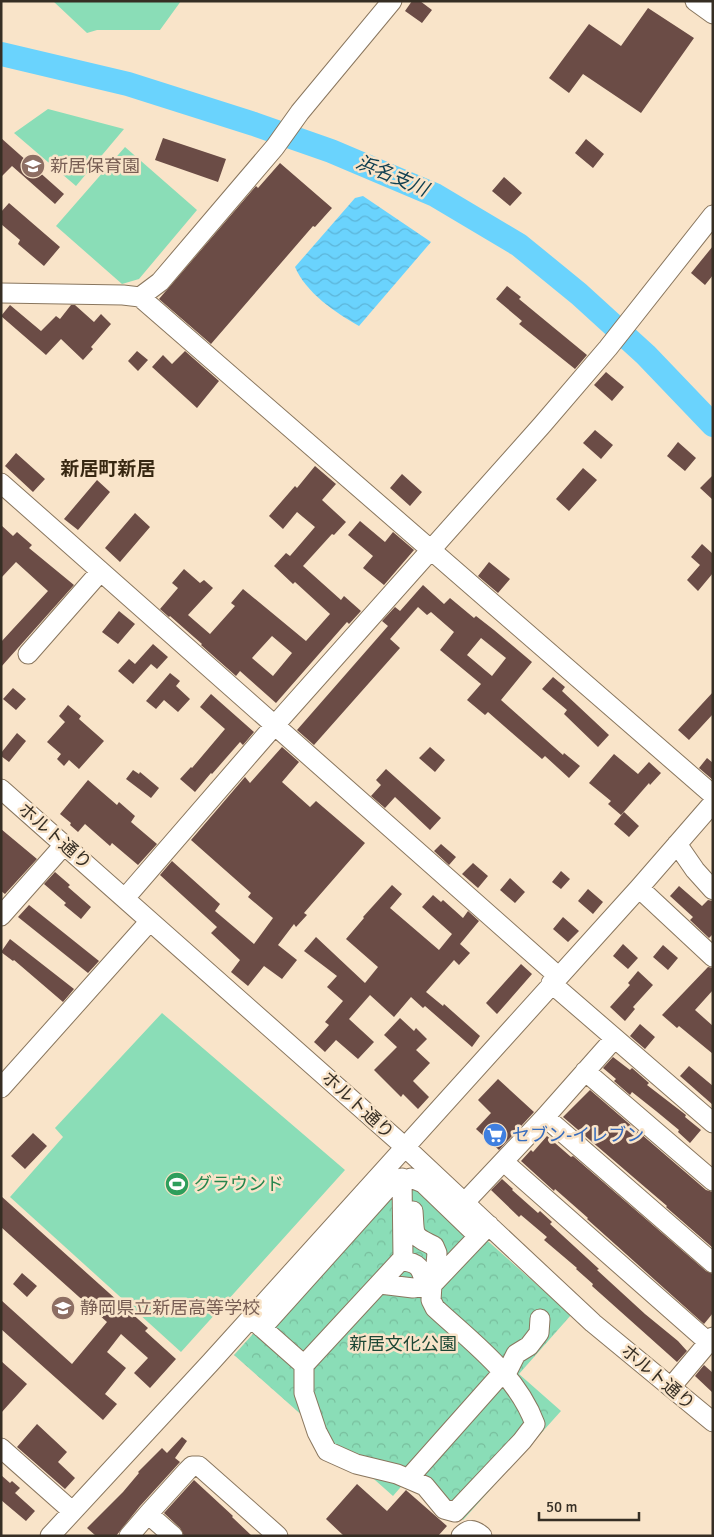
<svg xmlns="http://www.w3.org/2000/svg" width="714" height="1537" font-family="Signika,'Noto Sans JP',sans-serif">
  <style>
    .grass { fill: #8addb7 }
    .park { fill: url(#park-crowns) }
    .water { fill: url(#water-waves) }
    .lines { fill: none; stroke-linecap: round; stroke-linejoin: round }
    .river { stroke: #6ad3fd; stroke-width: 24 }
    .building { fill: #6b4c46; fill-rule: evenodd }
    .minor-casing { stroke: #89765e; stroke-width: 21 }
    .minor { stroke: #fff; stroke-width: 19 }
    .labels { text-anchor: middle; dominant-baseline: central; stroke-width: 5; stroke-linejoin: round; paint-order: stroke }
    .education-label { font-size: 18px; fill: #785e54; stroke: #f9e4c9; text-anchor: start }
    .street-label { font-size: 18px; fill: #362e24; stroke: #f9e4c9 }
    .shop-label { font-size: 18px; fill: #366cbe; stroke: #f9e4c9; text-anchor: start }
    .leisure-label { font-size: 18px; fill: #27864d; stroke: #f9e4c9; text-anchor: start }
    .park-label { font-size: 18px; fill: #1c4735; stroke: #f9e4c9 }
    .water-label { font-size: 19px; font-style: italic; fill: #124152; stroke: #f9e4c9 }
    .neighbourhood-label { font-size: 19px; font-weight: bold; fill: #372711; stroke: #f9e4c9 }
  </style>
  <defs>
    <pattern id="park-crowns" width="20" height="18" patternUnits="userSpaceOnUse" patternTransform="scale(1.25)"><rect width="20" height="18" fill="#8addb7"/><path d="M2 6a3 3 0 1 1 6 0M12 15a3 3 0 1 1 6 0" fill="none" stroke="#78be9d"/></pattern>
    <pattern id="water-waves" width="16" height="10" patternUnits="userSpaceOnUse" patternTransform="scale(1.25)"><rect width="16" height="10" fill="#6ad3fd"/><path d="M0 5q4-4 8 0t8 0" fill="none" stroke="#5cb5d9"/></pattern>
  </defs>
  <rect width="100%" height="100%" fill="#f9e4c9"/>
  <!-- grass -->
  <path class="grass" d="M53,1H181L160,30H97L87,33Z
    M48,109L124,129L76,186L14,133Z
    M125,147L197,210L139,279L122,284L56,226Z
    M162,1013L345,1170L181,1352L10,1197L63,1137L55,1128Z"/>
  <!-- park -->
  <path class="park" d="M411,1173L571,1315L519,1374L561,1411L463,1520L412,1474L393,1496L234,1355L395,1176Z"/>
  <!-- water -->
  <path class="water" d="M363,196L431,242L359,326C336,313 306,293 295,267L355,198Z"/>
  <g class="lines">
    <!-- river -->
    <path class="river" d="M1,54L128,84L254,124L331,151L435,195L519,245L579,294L646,355L713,425"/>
  </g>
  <!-- building -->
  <path class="building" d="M412,1H420L432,10L422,23L405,11Z
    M648,8L694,38L641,113L583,74L569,93L549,78L589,24L621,46Z
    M1,138L64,194L55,204L12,166L1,177Z
    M163,138L226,159L218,182L155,160Z
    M586,139L604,154L593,168L575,153Z
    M280,163L332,208L315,227L313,226L211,344L159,299L256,186L258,188Z
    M504,177L522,193L510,206L492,191Z
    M9,203L60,247L44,266L18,244L20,240L1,224V212Z
    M713,246V275L705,285L691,273Z
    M507,286L521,297L519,299L587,355L575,369L519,324L522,321L496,299Z
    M10,305L41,331L56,316L60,319L71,305H75L94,322L101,314L111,324L91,347L93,349L83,360L61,339L46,355L1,316Z
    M137,351L148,360L138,371L128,361Z
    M185,351L219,381L197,408L152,367L163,355L172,364Z
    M606,372L624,387L612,401L594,385Z
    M595,430L613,445L601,459L583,443Z
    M678,442L696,458L685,471L667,456Z
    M16,453L45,479L33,492L5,466Z
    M315,466L336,484L322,500L346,522L334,535L332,534L303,566L341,600L344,596L361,611L349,624L347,622L276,703L240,671L236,676L201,645L202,644L170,616L169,617L160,609L178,588L172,583L184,569L200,583L204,580L213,588L188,615L210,634L235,606L231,603L243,589L306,641L330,614L295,582L293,584L274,566L286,553L290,556L315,527L297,512L283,529L269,516L295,486L297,488ZM272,636L292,653L273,676L252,658Z
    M583,468L597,480L569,511L556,499Z
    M402,474L422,492L410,506L390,488Z
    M713,475V500L700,488Z
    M97,480L110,492L78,530L64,519Z
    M135,513L150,527L120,562L105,548Z
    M360,521L385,542L393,532L414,550L384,585L363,568L373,556L348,535Z
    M1,525L13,536L17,532L32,545L29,548L74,585L1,667V642L48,591L16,562L1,578Z
    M702,544L713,554V573L698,591L687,580L700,565L691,557Z
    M489,562L510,579L498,593L478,576Z
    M423,585L444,604L450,598L474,618L476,616L494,630L532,662L501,700L563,755L564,753L580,766L569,778L545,756L542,759L488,712L485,715L467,700L481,684L440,650L454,632L431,612L427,615L418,607L390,639L400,648L314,745L297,730L388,626L382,621L395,607L400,611ZM481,638L506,658L492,676L467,655Z
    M119,611L135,624L118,644L102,632Z
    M153,644L168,657L157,669L151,664L133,684L118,671L129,659L135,664Z
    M170,673L180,681L176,686L190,699L178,712L164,700L156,709L146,701Z
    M553,677L565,687L562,691L609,735L598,747L564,714L567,710L542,689Z
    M13,688L26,699L16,710L3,699Z
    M713,692V714L689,740L678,730Z
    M211,694L254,732L243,745L240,742L212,774L211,773L195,792L180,779L191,767L192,768L225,729L200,707Z
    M68,705L81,716L79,719L104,741L79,769L69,760L64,766L57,759L61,754L47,742L65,722L59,716Z
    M17,733L26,741L9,762L1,756V753Z
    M282,747L299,762L282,782L310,807L316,801L365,843L304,913L307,915L296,927L294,924L278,945L297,960L282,979L264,966L248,986L231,972L240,960L211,933L217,927L160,875L172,861L220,904L215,911L254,944L273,918L248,897L251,893L191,840L245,777L250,783Z
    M430,747L445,760L435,772L419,758Z
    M614,754L638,774L649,762L661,773L650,785L649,783L621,815L608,804L611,801L589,783Z
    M707,758L713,763V780L699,768Z
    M386,769L441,818L430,830L395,797L385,808L371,796L381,785L376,780Z
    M133,770L139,774L140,772L159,788L151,798L126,779Z
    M88,780L117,805L119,802L135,816L131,822L157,844L138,865L112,843L110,846L85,824L78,832L70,825L71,823L60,814Z
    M624,812L639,826L629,837L614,824Z
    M1,829L37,859L5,894L1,891Z
    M441,844L456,857L449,865L434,851Z
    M473,863L488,876L478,888L462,874Z
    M561,871L570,879L561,889L552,882Z
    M55,872L70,885L68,887L91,907L81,919L64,905L66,903L44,884Z
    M510,878L525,892L515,903L500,890Z
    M392,885L402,894L390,908L439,950L452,934L422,907L433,895L441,902L443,900L463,918L468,911L479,921L460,944L470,953L459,965L454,960L426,992L443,1006L444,1004L480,1036L472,1047L425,1006L423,1008L411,997L394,1017L370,995L349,1019L374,1042L358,1059L336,1040L325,1052L314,1042L329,1025L325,1022L343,1001L327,987L337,976L304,951L316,937L365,983L378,967L346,939L364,918L363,917Z
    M679,886L702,906L708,900L713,901V934L709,938L690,920L693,917L670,896Z
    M588,889L603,902L593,914L578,901Z
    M29,905L99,961L88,973L18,917Z
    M563,917L579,931L568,942L553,929Z
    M10,939L74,989L63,1002L14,960L13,961L1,952Z
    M623,944L638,958L628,969L613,956Z
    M663,945L678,958L668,970L653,957Z
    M521,964L532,974L497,1014L486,1003Z
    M708,967L713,968V990L695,1010L713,1026V1054L679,1026L677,1028L662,1015Z
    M638,971L653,985L633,1007L635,1009L625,1021L610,1007L630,985L628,983Z
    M400,1018L414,1031L416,1028L427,1039L416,1050L430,1063L413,1081L429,1097L418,1109L403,1094L401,1097L374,1070L397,1047L384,1035Z
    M640,1024L655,1037L645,1049L630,1036Z
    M613,1057L630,1070L632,1068L649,1083L647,1085L686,1115L685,1117L701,1130L690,1143L678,1132L679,1130L656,1111L632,1092L630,1095L614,1081L616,1079L603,1068Z
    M689,1066L713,1086V1105L680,1076Z
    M498,1079L534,1112L499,1150L476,1129L491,1113L478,1100Z
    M590,1090L706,1190L713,1192V1248L666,1207L667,1206L563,1117Z
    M33,1133L47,1146L25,1169L11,1156Z
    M547,1136L571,1157L573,1156L706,1271L713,1274V1313L704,1324L587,1219L588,1218L555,1189L554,1191L521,1161L531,1150L533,1152Z
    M502,1179L513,1189L512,1190L538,1213L540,1211L552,1222L550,1224L599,1269L597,1270L645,1314L678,1341L687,1351L677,1362L592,1286L593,1284L576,1269L577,1268L544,1240L547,1237L521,1215L519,1217L491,1190Z
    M1,1196L148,1328L145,1331L176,1359L150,1388L134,1373L148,1358L121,1334L107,1352L126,1368L105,1394L117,1404L103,1420L1,1329V1300L72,1364L107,1322L1,1227Z
    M22,1273L37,1286L27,1297L13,1284Z
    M1,1361L27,1384L1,1413Z
    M704,1365L713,1373V1393L695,1376Z
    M37,1424L67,1452L58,1462L75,1478L65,1489L17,1447Z
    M182,1437L187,1441L175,1458L180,1462L140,1506L116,1536H96L87,1528L123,1492L139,1473L138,1472L162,1448L167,1453Z
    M1,1475L10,1483L12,1481L20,1488L15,1493L35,1511L26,1521L1,1500Z
    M194,1480L233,1516L232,1517L252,1536H184L180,1528L164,1513Z
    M357,1484L387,1511L406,1490L407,1491L447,1526L438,1536H344L326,1519Z"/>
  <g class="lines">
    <!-- minor casing -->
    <g class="minor-casing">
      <path id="minor" d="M695,1L713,14
        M1,293L123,295L140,297L713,795
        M140,297L160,282L275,147L300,112L392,1
        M1,483L558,976
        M28,654L100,572
        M1,789L405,1147L593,1323L713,1422
        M677,844L695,870L713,890
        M639,888L713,957
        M125,898L274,726L542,425L608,348L713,215
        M1,916L64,845
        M551,983L713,1123
        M585,1071L713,1181
        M1,1088L150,921
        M545,1117L713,1263
        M504,1162L708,1342
        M411,1178L423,1183L478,1236
        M465,1202L545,1117L614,1039
        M413,1211C415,1236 411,1235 434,1246L437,1253L436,1264L443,1273
        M401,1261C420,1262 421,1269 426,1286
        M380,1284L413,1288L432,1285
        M251,1318L304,1365V1393L317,1432L327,1451L356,1464L397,1474L425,1486L444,1509L455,1512L522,1441L535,1424C517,1375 473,1343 435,1308L431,1300L432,1285L489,1225
        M262,1328L394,1181L402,1178L403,1258L304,1365
        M671,1387L713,1337
        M1,1448L72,1511
        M408,1479L496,1380L506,1374L516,1354L529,1346L539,1333L540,1319
        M148,1514L187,1471L192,1466H199L278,1536
        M50,1536L211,1362L639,888L713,803
        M129,1536L148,1514L173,1536
        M461,1536C469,1528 474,1529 482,1536"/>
    </g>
    <!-- minor -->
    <use href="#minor" class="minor"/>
  </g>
  <!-- icons -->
  <defs>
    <g id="school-disc" transform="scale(1.25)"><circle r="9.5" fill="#8d6e63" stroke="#f9e4c9"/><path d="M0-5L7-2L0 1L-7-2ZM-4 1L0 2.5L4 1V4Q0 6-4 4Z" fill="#fff"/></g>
    <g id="supermarket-disc" transform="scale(1.25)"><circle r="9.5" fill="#3f7fe0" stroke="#f9e4c9"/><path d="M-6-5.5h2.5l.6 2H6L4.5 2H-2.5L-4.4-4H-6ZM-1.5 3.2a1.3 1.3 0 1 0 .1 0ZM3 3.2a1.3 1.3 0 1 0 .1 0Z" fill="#fff"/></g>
    <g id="stadium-disc" transform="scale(1.25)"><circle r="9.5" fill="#2e9e5b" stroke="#f9e4c9"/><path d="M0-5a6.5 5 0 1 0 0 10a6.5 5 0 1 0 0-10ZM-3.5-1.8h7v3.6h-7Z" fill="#fff"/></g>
  </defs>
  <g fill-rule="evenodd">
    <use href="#school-disc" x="33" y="166"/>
    <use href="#supermarket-disc" x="495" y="1135"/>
    <use href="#stadium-disc" x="177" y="1184"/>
    <use href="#school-disc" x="63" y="1308"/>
  </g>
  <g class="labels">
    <!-- education labels -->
    <g class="education-label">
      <text x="50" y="166">新居保育園</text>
      <text x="80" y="1308">静岡県立新居高等学校</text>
    </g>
    <!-- street labels -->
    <g class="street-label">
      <text transform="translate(55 836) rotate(41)">ホルト通り</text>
      <text transform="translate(358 1105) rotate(42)">ホルト通り</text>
      <text transform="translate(658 1377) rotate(40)">ホルト通り</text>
    </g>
    <!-- shop labels -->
    <g class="shop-label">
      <text x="512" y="1135">セブン-イレブン</text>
    </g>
    <!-- leisure labels -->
    <g class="leisure-label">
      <text x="194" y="1184">グラウンド</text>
    </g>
    <!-- park labels -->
    <g class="park-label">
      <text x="403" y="1344">新居文化公園</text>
    </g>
    <!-- water labels -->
    <g class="water-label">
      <text transform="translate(392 176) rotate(23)">浜名支川</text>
    </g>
    <!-- neighbourhood labels -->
    <g class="neighbourhood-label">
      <text x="108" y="469">新居町新居</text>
    </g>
  </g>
  <!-- border -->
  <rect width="714" height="1537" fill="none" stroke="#362e24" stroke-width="5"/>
  <!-- scale -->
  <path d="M539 1512v8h100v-8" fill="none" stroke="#362e24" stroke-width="2.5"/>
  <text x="546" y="1512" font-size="15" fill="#362e24" stroke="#f9e4c9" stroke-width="4" paint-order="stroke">50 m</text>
</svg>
